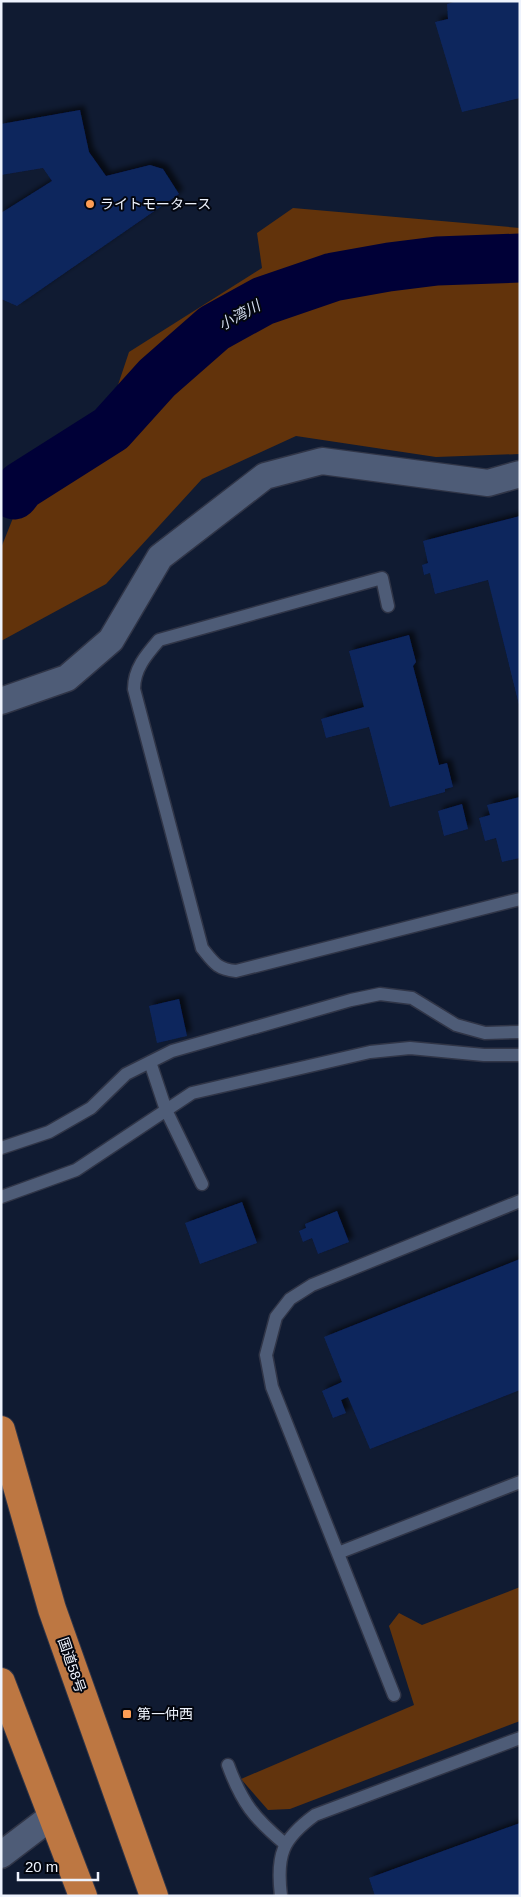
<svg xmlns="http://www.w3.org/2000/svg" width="521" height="1897" font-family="Helvetica,'Noto Sans JP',sans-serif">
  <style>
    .green { fill: #62340d }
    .forest { fill: #62330b }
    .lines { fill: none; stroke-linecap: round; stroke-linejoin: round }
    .river { stroke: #000037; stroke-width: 49 }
    .building { fill: #0d255d; filter: url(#shadow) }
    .lane-casing { stroke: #303547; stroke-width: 15 }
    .street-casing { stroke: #303547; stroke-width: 29 }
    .highway-casing { stroke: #303547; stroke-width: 30 }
    .lane { stroke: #4e5c77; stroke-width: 12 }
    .street { stroke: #4e5c77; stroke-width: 26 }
    .highway { stroke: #bd7742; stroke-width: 28 }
    .poi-dot { fill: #fd9d54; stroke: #03060f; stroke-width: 2 }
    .labels { text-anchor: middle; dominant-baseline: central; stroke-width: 4; stroke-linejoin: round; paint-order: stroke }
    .poi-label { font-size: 14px; fill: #eef3fd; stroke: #03060f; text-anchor: start }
    .street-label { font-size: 14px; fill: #eef3fd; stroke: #03060f }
    .water-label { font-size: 15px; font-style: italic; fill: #d3dcee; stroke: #03060f }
  </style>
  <defs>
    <filter id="shadow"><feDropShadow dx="4.5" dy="-4.5" stdDeviation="2.5" flood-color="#0009"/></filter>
  </defs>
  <rect width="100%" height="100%" fill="#101b32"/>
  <!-- green -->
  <path class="green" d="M520,1587V1721L290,1809L268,1810L241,1779L414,1705L389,1626L399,1613L422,1625Z"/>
  <!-- forest -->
  <path class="forest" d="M293,208L520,228V454L436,457L296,436L202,479L106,584L1,641V548L21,498L114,397L129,352L262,268L257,233Z"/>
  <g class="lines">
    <!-- river -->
    <path class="river" d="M14,495L21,486L111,429L157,378L214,328L263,301L333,277L389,267L437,261L520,258"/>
  </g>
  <!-- building -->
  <path class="building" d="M457,1H520V98L462,112L435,22L448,19L447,4Z
    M80,110L89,152L106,176L150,165L163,169L179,194L17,306L1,299V213L52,181L43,168L1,175V124Z
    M520,516V705H519L488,580L435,594L430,573L424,575L422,565L428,563L423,541Z
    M409,635L416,662L413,666L439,765L447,763L453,787L445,789V792L390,807L369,727L326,738L321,719L364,707L349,651Z
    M520,797V858L502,862L496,838L485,841L479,818L490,815L487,805Z
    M462,804L468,829L444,836L438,811Z
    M179,999L187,1036L157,1043L149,1006Z
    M242,1202L257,1243L200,1264L185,1223Z
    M337,1211L349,1242L318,1254L312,1238L303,1242L299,1231L306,1228L305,1224Z
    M520,1259V1390L370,1449L348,1397L341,1400L346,1413L333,1418L322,1391L342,1382L324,1337Z
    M520,1823V1896H375L369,1878Z"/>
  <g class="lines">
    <!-- lane casing -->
    <g class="lane-casing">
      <path id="lane" d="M388,606L382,578L159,640C146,655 134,669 134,689L202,948C214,963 217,969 236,971L520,899
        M150,1062L166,1110L202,1184
        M1,1148L49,1132L91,1108L126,1074L172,1051L351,1000L380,994L412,998L456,1025L485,1033L520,1032
        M1,1197L76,1170L192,1093L370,1052L410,1048L484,1055H520
        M338,1553L520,1482
        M394,1695L272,1387L266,1355L276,1317L290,1299L312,1285L520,1201
        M228,1765C242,1803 254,1818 285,1844
        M281,1896C276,1855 282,1839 315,1815L520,1738"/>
    </g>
    <!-- street casing -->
    <g class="street-casing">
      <path id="street" d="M1,701L67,678L111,640L160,557L265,476L322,461L488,483L520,474
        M1,1855L51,1817"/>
    </g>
    <!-- highway casing -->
    <g class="highway-casing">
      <path id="highway" d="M1,1430L52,1609L154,1896
        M1,1682L83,1896"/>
    </g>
    <!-- lane -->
    <use href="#lane" class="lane"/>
    <!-- street -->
    <use href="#street" class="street"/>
    <!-- highway -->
    <use href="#highway" class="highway"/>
  </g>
  <!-- markers -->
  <g class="poi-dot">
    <circle cx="90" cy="204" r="5"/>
    <rect x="122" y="1709" width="10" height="10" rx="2.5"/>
  </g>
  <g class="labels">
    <!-- poi labels -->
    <g class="poi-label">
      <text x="100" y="204">ライトモータース</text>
      <text x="137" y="1714">第一仲西</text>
    </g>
    <!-- street labels -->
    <g class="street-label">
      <text transform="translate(72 1665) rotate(71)">国道58号</text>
    </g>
    <!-- water labels -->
    <g class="water-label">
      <text transform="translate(239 315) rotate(-29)">小湾川</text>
    </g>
  </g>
  <!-- border -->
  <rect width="521" height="1897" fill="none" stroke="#eef3fd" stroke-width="5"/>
  <!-- scale -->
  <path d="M18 1872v8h80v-8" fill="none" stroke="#eef3fd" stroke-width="2.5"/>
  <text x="25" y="1872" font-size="15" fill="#eef3fd" stroke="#03060f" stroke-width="4" paint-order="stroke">20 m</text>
</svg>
